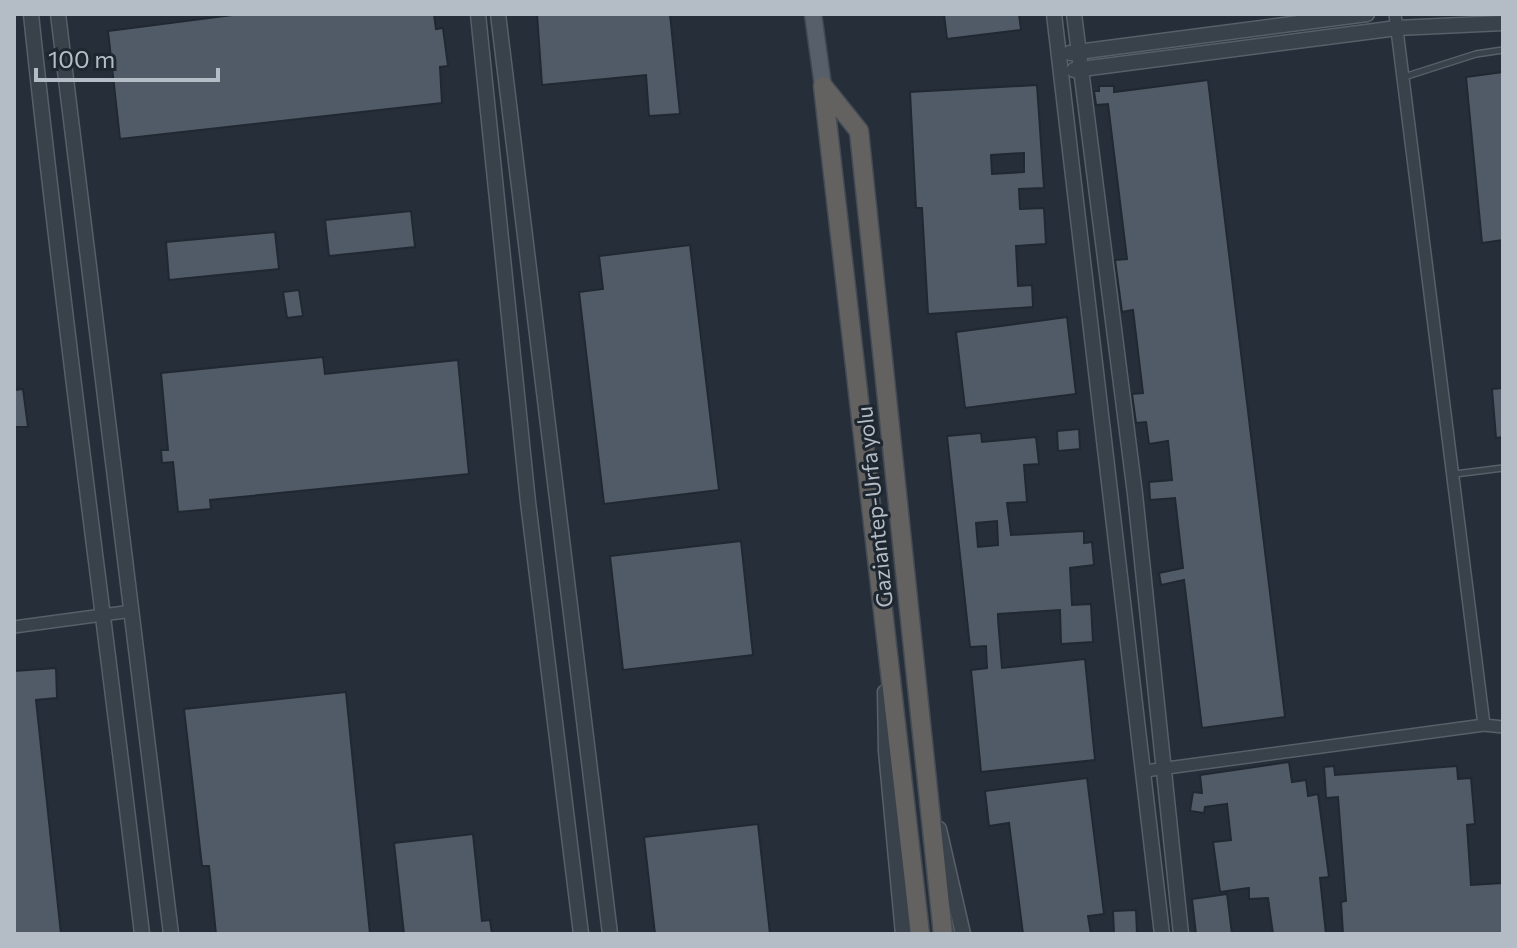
<svg xmlns="http://www.w3.org/2000/svg" width="1517" height="948" font-family="Commissioner,sans-serif">
  <style>
    .building { fill: #515b67; stroke: #202831; stroke-width: 2; fill-rule: evenodd }
    .lines { fill: none; stroke-linecap: round; stroke-linejoin: round }
    .service-casing { stroke: #575f68; stroke-width: 8 }
    .minor-casing { stroke: #575f68; stroke-width: 14 }
    .tertiary-casing { stroke: #575f68; stroke-width: 17 }
    .primary-casing { stroke: #424a53; stroke-width: 19 }
    .trunk-casing { stroke: #444c55; stroke-width: 21 }
    .service { stroke: #39414a; stroke-width: 5 }
    .minor { stroke: #39414a; stroke-width: 11 }
    .tertiary { stroke: #39414a; stroke-width: 14 }
    .primary { stroke: #57606a; stroke-width: 16 }
    .trunk { stroke: #636260; stroke-width: 18 }
    .labels { text-anchor: middle; dominant-baseline: central; stroke-width: 6; stroke-linejoin: round; paint-order: stroke }
    .street-label { font-size: 22px; fill: #b4bcc5; stroke: #1e262f }
  </style>
  <rect width="100%" height="100%" fill="#262f39"/>
  <!-- building -->
  <path class="building" d="M240,14H434L436,29L443,28L448,66L440,67L442,103L120,139L108,31Z
    M537,14H670L680,114L649,116L646,75L542,85Z
    M944,14H1019L1021,30L947,39Z
    M1503,72V240L1482,243L1466,77Z
    M1208,80L1285,717L1202,728L1184,580L1161,585L1159,573L1183,568L1175,498L1150,500L1149,482L1172,480L1168,441L1149,444L1146,422L1136,423L1132,394L1143,393L1133,310L1122,312L1115,260L1127,259L1108,104L1096,105L1094,91H1099V86H1114V92Z
    M1037,85L1044,188L1019,189L1020,209L1044,208L1046,244L1016,246L1018,286L1032,285L1033,307L928,314L922,208H916L910,92ZM1024,153V172L992,174L991,155Z
    M411,211L415,247L329,256L325,220Z
    M275,232L279,269L169,280L166,242Z
    M690,245L719,490L604,504L579,292L603,289L599,256Z
    M299,290L303,316L287,318L283,292Z
    M1067,317L1076,394L965,408L956,332Z
    M323,357L325,374L458,360L469,474L210,500L211,509L178,512L173,462L162,463L161,450H168L161,373Z
    M1503,388V437L1496,438L1492,389Z
    M23,389L28,427H14V390Z
    M1079,429L1080,449L1058,451L1057,431Z
    M981,433L982,442L1036,437L1039,464L1024,465L1027,502L1007,503L1011,535L1084,531V543L1092,542L1094,565L1070,568L1072,605L1091,604L1093,642L1061,644L1060,610L998,614V619L1002,668L1085,659L1095,760L981,772L971,670L987,668L986,646L970,647L947,436ZM997,521L998,545L978,547L976,523Z
    M741,541L753,655L623,670L610,556Z
    M56,668L57,698L36,700L61,934H14V671Z
    M346,692L370,934H216L209,866H202L184,709Z
    M1289,762L1292,782L1306,780L1308,796L1318,794L1329,877L1320,878L1326,934H1273L1268,898L1249,899V888L1220,892L1213,842L1231,840L1227,804L1205,807L1204,813L1190,811L1193,792L1202,793L1200,775Z
    M1334,766L1335,775L1457,766L1458,779L1471,778L1475,824L1467,825L1471,885L1503,883V934H1343L1341,902L1346,901L1338,797L1326,798L1324,767Z
    M1087,778L1104,914L1088,916L1091,934H1023L1009,823L989,826L985,791Z
    M758,824L770,934H655L644,837Z
    M473,834L482,921L490,920L492,934H404L394,843Z
    M1227,894L1232,934H1196L1192,899Z
    M1136,910L1137,934H1114L1113,911Z"/>
  <g class="lines">
    <!-- service casing -->
    <g class="service-casing">
      <path id="service" d="M1404,77L1476,54L1503,50
        M1455,474L1503,468"/>
    </g>
    <!-- minor casing -->
    <g class="minor-casing">
      <path id="minor" d="M1395,14L1484,725
        M14,627L132,611
        M1145,771L1484,725L1503,727"/>
    </g>
    <!-- tertiary casing -->
    <g class="tertiary-casing">
      <path id="tertiary" d="M31,14C63,321 106,627 142,934
        M58,14L171,934
        M478,14L528,502L581,934
        M498,14L610,934
        M1054,14L1162,934
        M1074,14L1135,494L1181,934
        M1070,53L1367,14
        M1074,70L1397,28L1503,23
        M885,692L886,751L903,934
        M939,829L963,934"/>
    </g>
    <!-- primary casing -->
    <g class="primary-casing">
      <path id="primary" d="M813,14L823,86"/>
    </g>
    <!-- trunk casing -->
    <g class="trunk-casing">
      <path id="trunk" d="M823,86L859,131L943,934
        M823,86L920,934"/>
    </g>
    <!-- service -->
    <use href="#service" class="service"/>
    <!-- minor -->
    <use href="#minor" class="minor"/>
    <!-- tertiary -->
    <use href="#tertiary" class="tertiary"/>
    <!-- primary -->
    <use href="#primary" class="primary"/>
    <!-- trunk -->
    <use href="#trunk" class="trunk"/>
  </g>
  <g class="labels">
    <!-- street labels -->
    <g class="street-label">
      <text transform="translate(874 507) rotate(-96)">Gaziantep-Urfa yolu</text>
    </g>
  </g>
  <!-- border -->
  <rect width="1517" height="948" fill="none" stroke="#b4bcc5" stroke-width="32"/>
  <!-- scale -->
  <path d="M36 68v12h182v-12" fill="none" stroke="#b4bcc5" stroke-width="4"/>
  <text x="48" y="68" font-size="24" fill="#b4bcc5" stroke="#1e262f" stroke-width="6" paint-order="stroke">100 m</text>
</svg>
